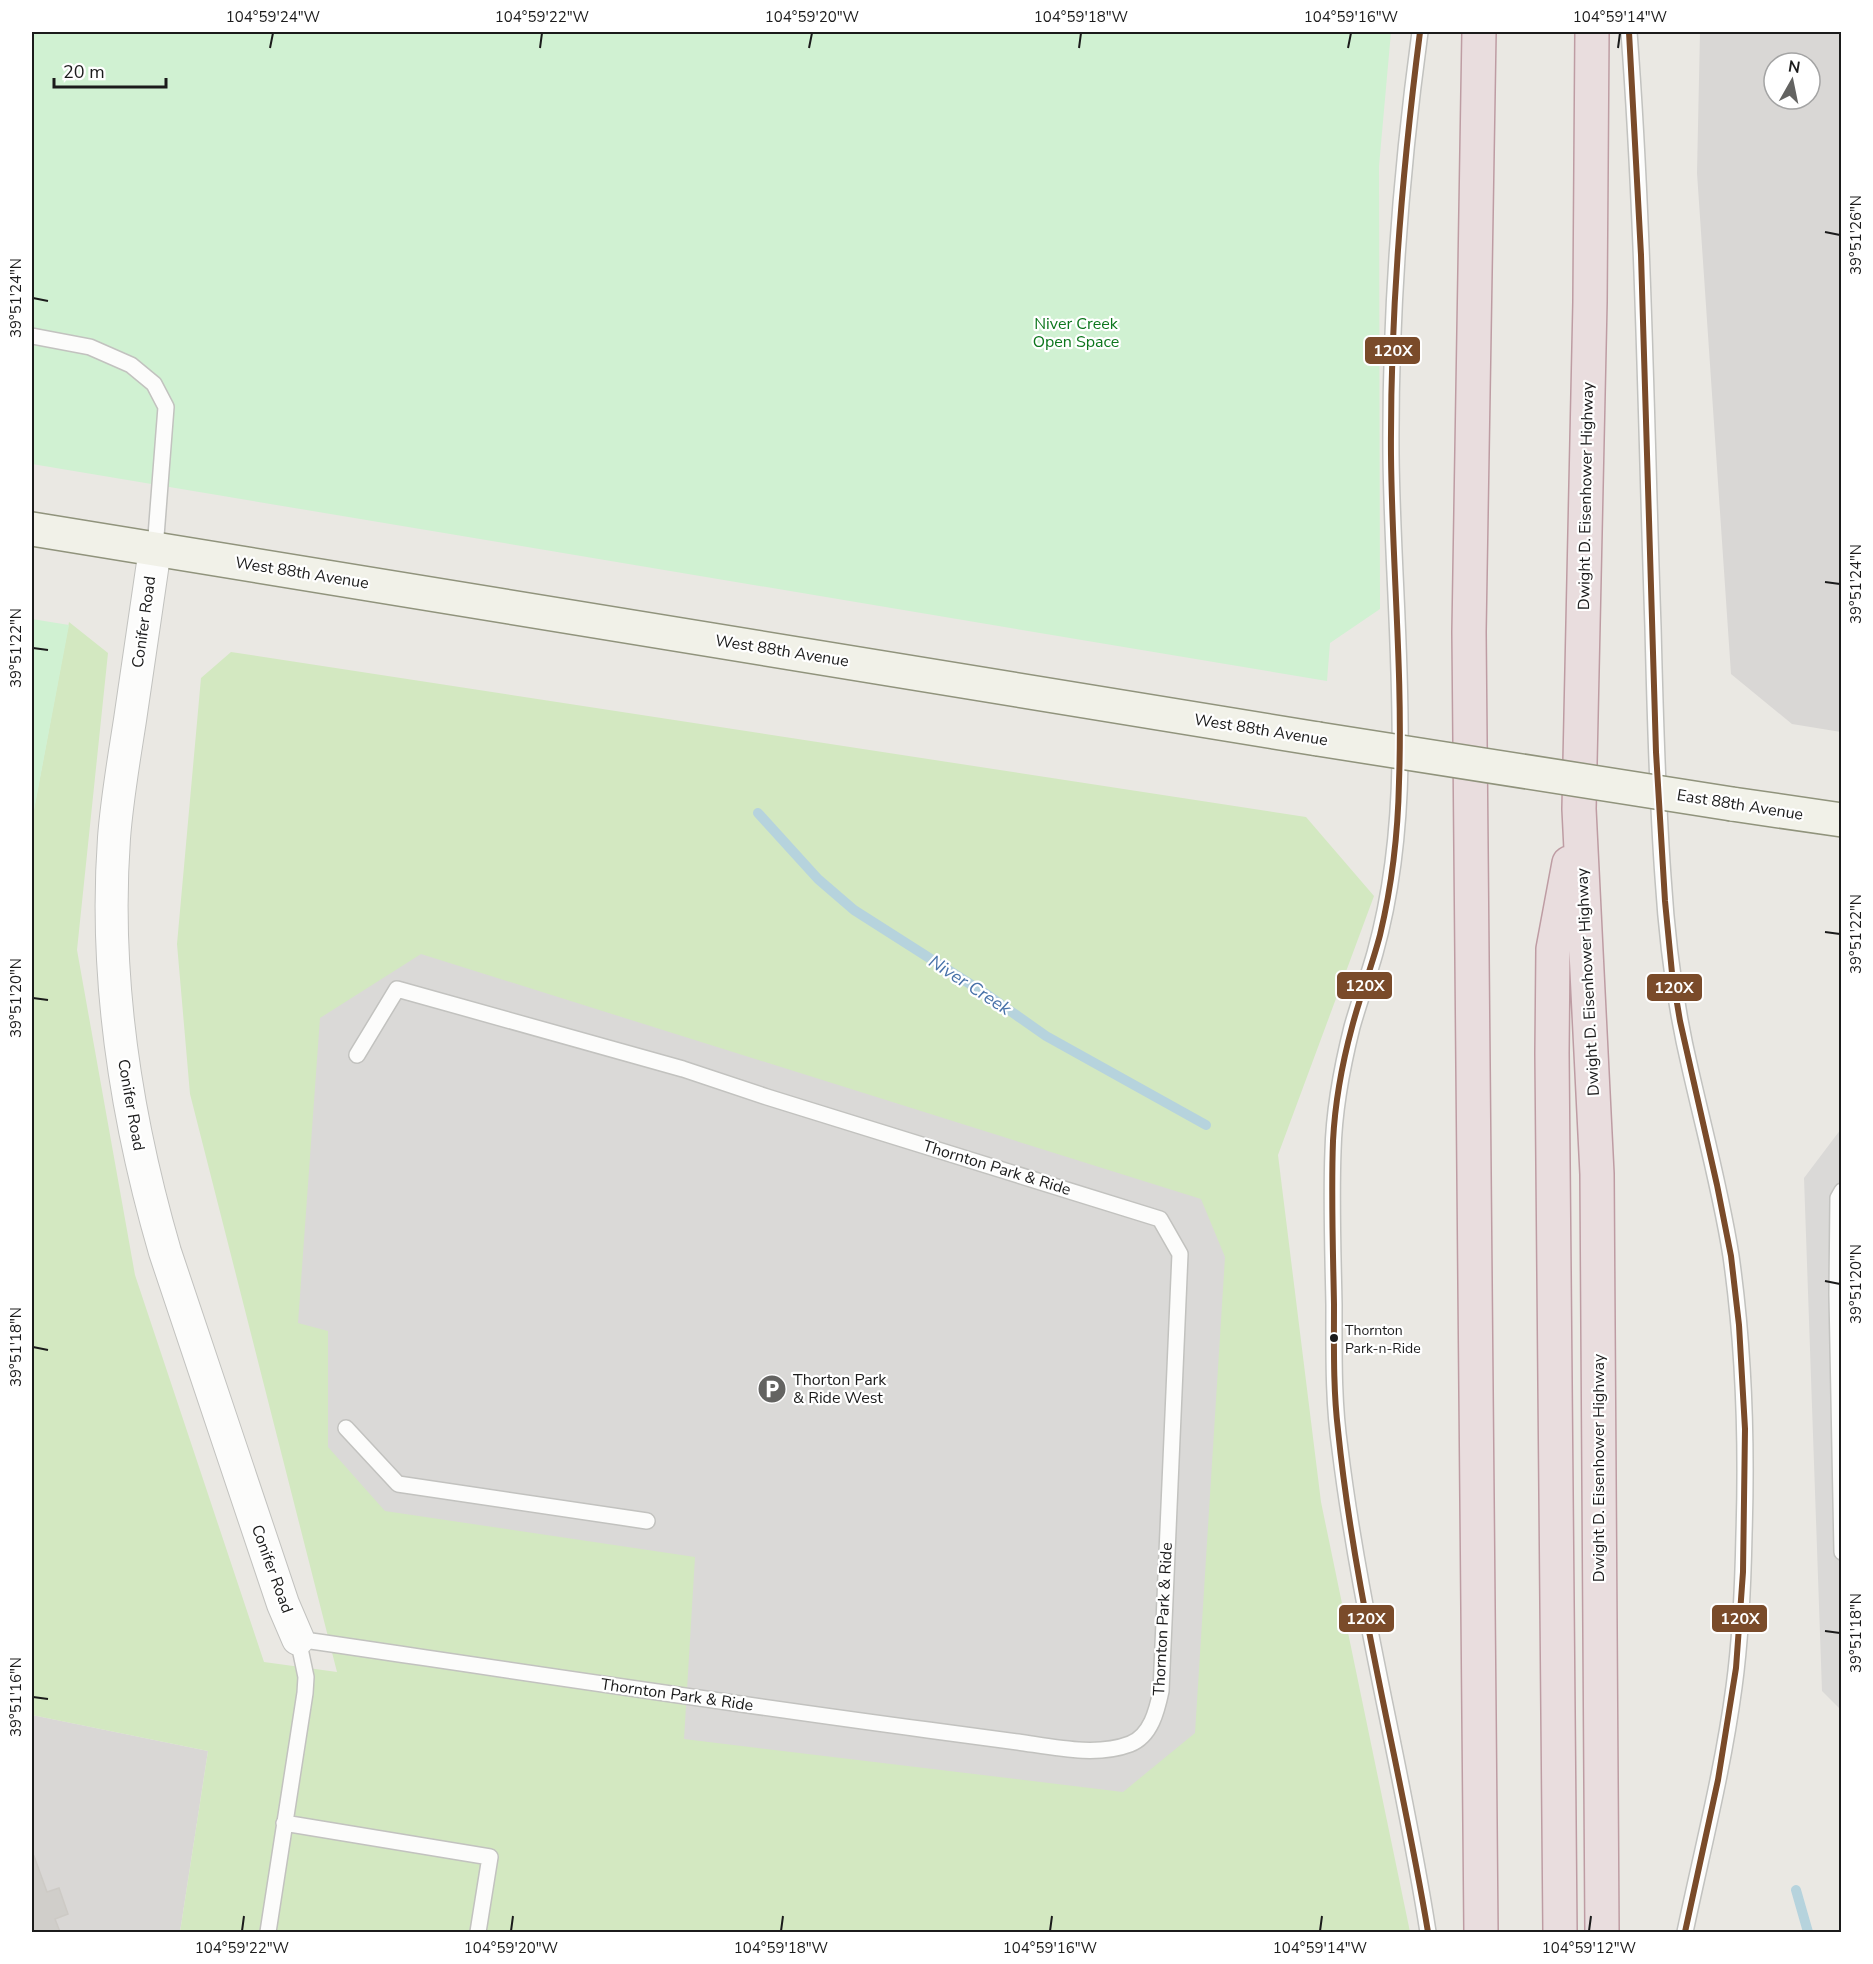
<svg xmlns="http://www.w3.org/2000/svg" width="1873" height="1964" font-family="'Nunito Sans',sans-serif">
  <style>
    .residential { fill: #d9d7d5; fill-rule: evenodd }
    .grass { fill: #d3e8c1 }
    .park { fill: #d0f1d2 }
    .parking { fill: #dad9d7 }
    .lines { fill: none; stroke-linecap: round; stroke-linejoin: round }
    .stream { stroke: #b6d3dd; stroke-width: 10 }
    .building { fill: #d0ceca; stroke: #cdcac5; stroke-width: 1.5 }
    .service-casing { stroke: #c2c2bf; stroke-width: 18 }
    .minor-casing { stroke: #c2c2bf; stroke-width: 34 }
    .secondary-casing { stroke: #90937c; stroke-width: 36 }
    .motorway-casing { stroke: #be9ca3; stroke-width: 36 }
    .service { stroke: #fcfcfb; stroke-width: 15 }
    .minor { stroke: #fcfcfb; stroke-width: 32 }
    .secondary { stroke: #f1f1e8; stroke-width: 33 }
    .motorway { stroke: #e9ddde; stroke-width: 33 }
    .secondary-bridge-casing { stroke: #90937c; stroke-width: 36; stroke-linecap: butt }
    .secondary-bridge { stroke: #f1f1e8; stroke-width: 33 }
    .bus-1-casing { stroke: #fff; stroke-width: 10 }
    .bus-1 { stroke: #7a4b2a; stroke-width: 6 }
    .ticks { fill: none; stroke: #1b1b1b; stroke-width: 2 }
    .bus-dot { fill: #1b1b1b; stroke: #fff; stroke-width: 2 }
    .labels { text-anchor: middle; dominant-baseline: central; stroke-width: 4.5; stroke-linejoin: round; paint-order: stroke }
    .bus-label { font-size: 14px; fill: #1b1b1b; stroke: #fff; text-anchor: start }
    .park-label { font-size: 16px; fill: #0c761c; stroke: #fff }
    .street-label { font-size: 16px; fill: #1b1b1b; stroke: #fff }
    .poi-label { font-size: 16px; fill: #1b1b1b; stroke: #fff; text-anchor: start }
    .water-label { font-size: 18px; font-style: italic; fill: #4973a9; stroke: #fff }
    .line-badge { stroke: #fff; stroke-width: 2 }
    .badge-label { font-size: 16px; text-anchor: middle; font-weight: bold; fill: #fff }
    .neatline { fill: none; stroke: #1b1b1b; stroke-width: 2 }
    .ticks-label { font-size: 15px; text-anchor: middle; fill: #1b1b1b }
  </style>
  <rect width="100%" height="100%" fill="#eae8e3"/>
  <!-- residential -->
  <path class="residential" d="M1700,32H1841V732L1792,724L1731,674L1697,173ZM1774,63H1810V99H1774Z
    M32,1715L208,1751L180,1932H32Z"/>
  <!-- grass -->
  <path class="grass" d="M69,622L108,653L77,950L135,1275L264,1662L337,1672L190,1094L177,944L201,678L231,652L1306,817L1374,896L1278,1155L1321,1502L1410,1932H180L208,1751L32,1715V820Z"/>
  <!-- park -->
  <path class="park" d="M32,32H1391L1379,166L1380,609L1330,643L1327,681L32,464Z
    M32,619L69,625L32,821Z"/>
  <!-- parking -->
  <path class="parking" d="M421,954L1201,1199L1225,1257L1195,1733L1123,1792L684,1739L695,1557L385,1511L328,1447V1331L298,1323L320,1018Z
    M1841,1129V1710L1822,1691L1804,1178Z"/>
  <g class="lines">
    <!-- stream -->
    <path class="stream" d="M758,813L818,879L854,910L989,996L1046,1036L1206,1125
      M1796,1890L1808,1932"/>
  </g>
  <!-- building -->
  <path class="building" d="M34,1856L47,1892L59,1888L68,1914L55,1919L60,1932H32V1857Z"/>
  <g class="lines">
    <!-- service casing -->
    <g class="service-casing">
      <path id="service" d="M1420,32C1401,171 1390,313 1391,454C1392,557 1402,660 1400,763C1399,826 1392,892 1375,953C1368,978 1359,1002 1352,1027C1342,1067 1334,1109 1333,1151C1331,1202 1333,1253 1334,1305C1334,1353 1333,1401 1340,1449C1360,1612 1403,1771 1428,1932
        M1629,32C1644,230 1646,429 1653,627C1655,711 1657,794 1663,877C1667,941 1675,1005 1690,1068C1704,1130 1721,1192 1731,1256C1744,1348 1747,1441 1744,1534C1743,1585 1741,1636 1734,1687C1723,1770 1702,1851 1685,1932
        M32,336L90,347L131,365L154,384L166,407L155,549
        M1842,1191L1838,1198L1837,1294L1842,1552
        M346,1428L398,1484L647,1521
        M284,1823L490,1857L478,1932
        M268,1932L305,1693L306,1677L298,1639C508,1670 718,1702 928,1730C958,1734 988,1738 1018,1742C1053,1747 1096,1757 1130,1744C1151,1736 1157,1710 1161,1691L1180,1254L1160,1219L767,1097L683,1069L397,989L357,1055"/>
    </g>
    <!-- minor casing -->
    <g class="minor-casing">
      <path id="minor" d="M155,549C147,606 138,663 130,720C124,759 117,798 114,838C104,977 126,1118 165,1252L283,1604L298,1639"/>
    </g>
    <!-- secondary casing -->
    <g class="secondary-casing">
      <path id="secondary" d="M32,529L1318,739
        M1732,804L1842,820"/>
    </g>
    <!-- motorway casing -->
    <g class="motorway-casing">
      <path id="motorway" d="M1479,32L1469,632L1481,1932
        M1592,32L1590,302L1579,809L1597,1174L1602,1932
        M1560,1932L1552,1053L1553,949L1569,863"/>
    </g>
    <!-- service -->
    <use href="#service" class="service"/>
    <!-- minor -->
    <use href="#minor" class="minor"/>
    <!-- secondary -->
    <use href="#secondary" class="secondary"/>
    <!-- motorway -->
    <use href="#motorway" class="motorway"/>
    <!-- secondary-bridge casing -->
    <g class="secondary-bridge-casing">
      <path id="secondary-bridge" d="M1318,739L1732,804"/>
    </g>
    <!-- secondary-bridge -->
    <use href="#secondary-bridge" class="secondary-bridge"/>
    <!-- bus-1 casing -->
    <g class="bus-1-casing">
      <path id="bus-1" d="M1420,32C1402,172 1390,313 1391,455C1392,564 1403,673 1399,782C1398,833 1392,885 1380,935C1372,966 1360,996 1352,1027C1342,1064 1335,1102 1333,1141C1331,1195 1333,1250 1334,1304C1334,1346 1333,1388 1338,1430C1355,1599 1400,1764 1428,1932
        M1629,32L1641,255L1656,752L1665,901L1672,973L1680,1021L1717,1185L1731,1256L1739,1325L1745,1429L1743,1572L1736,1668L1718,1780L1685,1932"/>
    </g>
    <!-- bus-1 -->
    <use href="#bus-1" class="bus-1"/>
  </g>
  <!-- ticks -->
  <path class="ticks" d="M270,48L273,33M540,48L542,33M809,48L812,33M1079,48L1081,33M1348,48L1351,33M1618,48L1620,33M1825,232L1840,235M33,298L48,301M1825,582L1840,584M33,648L48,650M1825,932L1840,934M33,998L48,1000M1825,1281L1840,1284M33,1347L48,1350M1825,1631L1840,1633M33,1697L48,1699M242,1931L244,1916M511,1931L513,1916M781,1931L783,1916M1050,1931L1052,1916M1320,1931L1322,1916M1589,1931L1591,1916"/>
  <!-- icons -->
  <defs>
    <g id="parking-disc" transform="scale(1.5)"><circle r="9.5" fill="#636361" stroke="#fff"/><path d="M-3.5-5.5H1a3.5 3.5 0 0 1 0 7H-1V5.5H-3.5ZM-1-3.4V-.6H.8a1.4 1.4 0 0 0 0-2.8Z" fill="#fff"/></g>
  </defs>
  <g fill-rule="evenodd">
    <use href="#parking-disc" x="772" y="1389"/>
  </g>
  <!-- markers -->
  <circle class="bus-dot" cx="1334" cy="1338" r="5"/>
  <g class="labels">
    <!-- bus labels -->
    <g class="bus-label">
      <text x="1345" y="1330">Thornton<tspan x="1345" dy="18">Park-n-Ride</tspan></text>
    </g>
    <!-- park labels -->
    <g class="park-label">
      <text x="1076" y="324">Niver Creek<tspan x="1076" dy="18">Open Space</tspan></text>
    </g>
    <!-- street labels -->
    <g class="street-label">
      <text transform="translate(1586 496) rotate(-89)">Dwight D. Eisenhower Highway</text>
      <text transform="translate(302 573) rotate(9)">West 88th Avenue</text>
      <text transform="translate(144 622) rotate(-82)">Conifer Road</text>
      <text transform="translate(782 651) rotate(9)">West 88th Avenue</text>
      <text transform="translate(1261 730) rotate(9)">West 88th Avenue</text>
      <text transform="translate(1740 805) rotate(9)">East 88th Avenue</text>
      <text transform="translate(1588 982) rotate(-93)">Dwight D. Eisenhower Highway</text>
      <text transform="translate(131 1105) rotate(80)">Conifer Road</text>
      <text transform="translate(997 1168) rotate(17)">Thornton Park &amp; Ride</text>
      <text transform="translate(1599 1468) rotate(-90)">Dwight D. Eisenhower Highway</text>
      <text transform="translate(272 1569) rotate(70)">Conifer Road</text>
      <text transform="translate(1163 1619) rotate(-87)">Thornton Park &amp; Ride</text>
      <text transform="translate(677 1695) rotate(8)">Thornton Park &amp; Ride</text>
    </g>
    <!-- poi labels -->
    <g class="poi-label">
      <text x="793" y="1380">Thorton Park<tspan x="793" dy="18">&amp; Ride West</tspan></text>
    </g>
    <!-- water labels -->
    <g class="water-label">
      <text transform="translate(970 985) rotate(33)">Niver Creek</text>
    </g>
  </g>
  <g class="line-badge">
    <rect x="1364" y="336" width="57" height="29" rx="6" fill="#7a4b2a"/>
    <rect x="1336" y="971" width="57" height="29" rx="6" fill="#7a4b2a"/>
    <rect x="1646" y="973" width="57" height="29" rx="6" fill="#7a4b2a"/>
    <rect x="1711" y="1604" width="57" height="29" rx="6" fill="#7a4b2a"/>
    <rect x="1338" y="1604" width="57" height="29" rx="6" fill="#7a4b2a"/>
  </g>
  <g class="badge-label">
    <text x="1393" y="356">120X</text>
    <text x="1365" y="991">120X</text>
    <text x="1674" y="993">120X</text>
    <text x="1740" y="1624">120X</text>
    <text x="1366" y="1624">120X</text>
  </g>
  <!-- border -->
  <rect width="1873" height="1964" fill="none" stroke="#ffffff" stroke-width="66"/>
  <!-- north arrow -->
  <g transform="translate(1792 81) rotate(9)"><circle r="28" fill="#ffffff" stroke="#a4a4a4" stroke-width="1.5"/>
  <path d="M0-4.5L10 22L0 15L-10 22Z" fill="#636361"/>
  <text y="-9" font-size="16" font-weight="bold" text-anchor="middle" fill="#1b1b1b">N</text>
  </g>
  <!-- scale -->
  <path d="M54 78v9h112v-9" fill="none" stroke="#1b1b1b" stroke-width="3"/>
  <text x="63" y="78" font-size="18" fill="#1b1b1b" stroke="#ffffff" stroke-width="4.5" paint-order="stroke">20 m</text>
  <rect x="33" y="33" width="1807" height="1898" class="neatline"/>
  <g class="ticks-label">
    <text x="273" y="22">104°59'24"W</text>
    <text x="542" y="22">104°59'22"W</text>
    <text x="812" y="22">104°59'20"W</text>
    <text x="1081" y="22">104°59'18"W</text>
    <text x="1351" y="22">104°59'16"W</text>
    <text x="1620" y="22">104°59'14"W</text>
    <text transform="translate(1856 235) rotate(-90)" y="5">39°51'26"N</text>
    <text transform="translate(16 298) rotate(-90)" y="5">39°51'24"N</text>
    <text transform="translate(1856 584) rotate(-90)" y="5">39°51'24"N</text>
    <text transform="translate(16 648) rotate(-90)" y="5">39°51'22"N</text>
    <text transform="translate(1856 934) rotate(-90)" y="5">39°51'22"N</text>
    <text transform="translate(16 998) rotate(-90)" y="5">39°51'20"N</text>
    <text transform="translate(1856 1284) rotate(-90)" y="5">39°51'20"N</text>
    <text transform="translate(16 1347) rotate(-90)" y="5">39°51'18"N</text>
    <text transform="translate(1856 1633) rotate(-90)" y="5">39°51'18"N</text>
    <text transform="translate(16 1697) rotate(-90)" y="5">39°51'16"N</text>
    <text x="242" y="1953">104°59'22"W</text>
    <text x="511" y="1953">104°59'20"W</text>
    <text x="781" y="1953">104°59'18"W</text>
    <text x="1050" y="1953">104°59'16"W</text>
    <text x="1320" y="1953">104°59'14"W</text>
    <text x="1589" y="1953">104°59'12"W</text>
  </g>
</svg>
